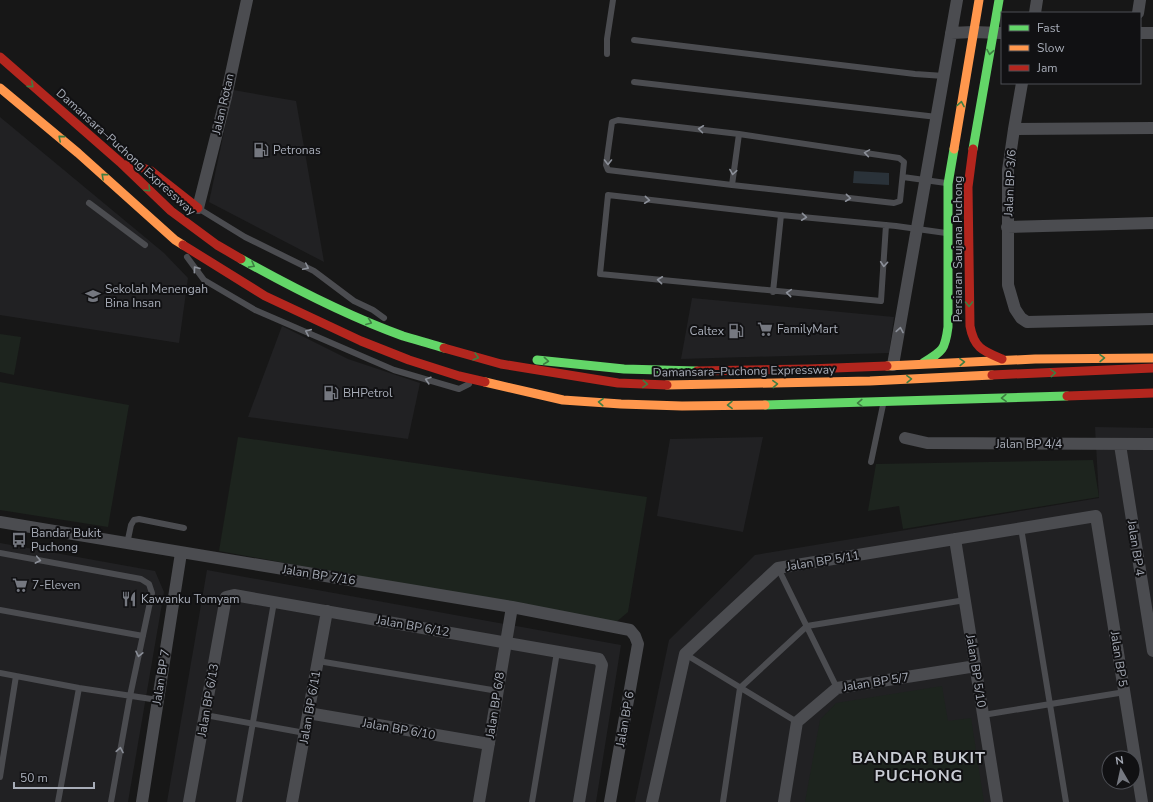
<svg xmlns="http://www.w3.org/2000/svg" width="1153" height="802" font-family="'Nunito Sans',sans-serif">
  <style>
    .built { fill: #212123; fill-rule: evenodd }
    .green { fill: #1d241e }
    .water { fill: #2a3239 }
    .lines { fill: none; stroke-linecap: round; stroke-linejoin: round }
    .lane { stroke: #4b4c50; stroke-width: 6 }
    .street { stroke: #4b4c50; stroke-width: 12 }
    .fast { stroke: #63d668; stroke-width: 9 }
    .slow { stroke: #ff974d; stroke-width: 9 }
    .jam { stroke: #b3261e; stroke-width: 9 }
    .oneway { stroke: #3e7d42 }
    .oneway2 { stroke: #8c9099 }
    .labels { text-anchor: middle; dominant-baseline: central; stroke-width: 4; stroke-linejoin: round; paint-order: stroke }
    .street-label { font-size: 12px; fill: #a8adb8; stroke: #111113 }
    .poi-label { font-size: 12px; fill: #a8adb8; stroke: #111113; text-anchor: start }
    .district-label { font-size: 16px; font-weight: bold; letter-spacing: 1px; fill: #c9ccd4; stroke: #111113 }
  </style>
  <rect width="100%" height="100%" fill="#171717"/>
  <!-- built -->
  <path class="built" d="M233,90L296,101L324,262L209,202Z
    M0,117L164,253L188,278L179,343L0,315Z
    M692,298L894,317L889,353L681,359Z
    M282,326L348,359L420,383L408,439L248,417Z
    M1095,427L1153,428V802H635L669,640L755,555L1099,498ZM1109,758H1133V782H1109Z
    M763,437L743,532L657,516L670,439Z
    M0,543L155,571L164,592L128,802H0Z
    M207,570L621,645L596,802H167Z"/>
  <!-- green -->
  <path class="green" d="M0,334L21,337L14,375L0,372Z
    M0,382L129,405L108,527L0,510Z
    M238,437L647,497L628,612L615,623L219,551Z
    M1093,460L1099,497L903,529L899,506L868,511L876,464Z
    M942,686L948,721L971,718L984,802H805L820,720L836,703Z"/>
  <!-- water -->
  <path class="water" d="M854,171L889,173V185L853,183Z"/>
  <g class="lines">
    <!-- lane -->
    <path class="lane" d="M634,40L915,74L944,76
      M607,54V39L613,0
      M634,82L937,117
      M903,177L946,183
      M732,185L608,170L606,165L612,122L618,120L739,134L899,158L904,162L900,201L894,203L732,185L739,134
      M89,203L145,245
      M201,210L245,237L314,271L354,301L373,310L384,318
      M886,225L881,301L600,274L608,195L781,215L896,226L946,233
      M187,257L204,280L255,310L394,370L459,389L469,384
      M773,292L781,215
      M871,462L883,405
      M1021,528L1066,802
      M127,544L131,525L134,520L139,519L184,528
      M0,553L141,579L149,584L152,593L130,696L111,802
      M778,568L837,688
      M0,610L143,636
      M685,654L797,722
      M318,661L498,691
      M0,673L79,688L158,700
      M205,715L305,733
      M983,715L1125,692
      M0,777L16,676
      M58,802L79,688
      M239,802L274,602
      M532,802L557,652
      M723,802L740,688L807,626L965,600"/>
    <!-- street -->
    <path class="street" d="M1035,13L1037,0
      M1138,13L1140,0
      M951,33L973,32L1001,33
      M1140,33H1153
      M1022,83L1014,129L1008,170V285L1015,309L1021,318L1027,322L1153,319
      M1014,129L1153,128
      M198,208L226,97L247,0
      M1007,227L1153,223
      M893,365L957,0
      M905,438L927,443L1153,444
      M1120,445L1153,651
      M0,522L512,607L630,630L635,636L638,644L610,802
      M955,539L997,802
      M308,713L489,744
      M142,802L181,553
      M189,802L226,597L234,595L599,659L602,665L579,802
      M292,802L327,611
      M479,802L512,607
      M652,802L685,654L778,568L1096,516L1142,802
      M784,802L797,722L837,688L976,666"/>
    <!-- fast -->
    <path class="fast" d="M973,149L999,0
      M241,259C293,288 347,316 403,336C417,340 431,344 444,348
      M537,360L624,369L697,371
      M923,363C943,351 945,350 948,327V184L954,149
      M765,405L1067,396"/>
    <!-- slow -->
    <path class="slow" d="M0,88L78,153L175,240L183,245
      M954,149L979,0
      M887,366L1035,359L1153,358
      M485,382L563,400L621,404L682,406L765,405
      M667,385L870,381L992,375"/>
    <!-- jam -->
    <path class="jam" d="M0,57L120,162L171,211L217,245L241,259
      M973,149L968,187L970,326C974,348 983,351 1002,359
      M129,163L151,171L198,208
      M183,245L265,296L361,341L409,360L459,376L485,382
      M444,348L501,364L618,383L667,385
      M697,371L808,369L887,366
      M992,375L1153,368
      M1067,396L1153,393"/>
  </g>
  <!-- one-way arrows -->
  <defs><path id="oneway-chevron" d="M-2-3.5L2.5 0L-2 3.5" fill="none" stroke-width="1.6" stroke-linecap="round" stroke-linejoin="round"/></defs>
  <g class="oneway">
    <use href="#oneway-chevron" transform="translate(990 52) rotate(100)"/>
    <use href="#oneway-chevron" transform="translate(31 85) rotate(41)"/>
    <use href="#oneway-chevron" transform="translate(961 104) rotate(-80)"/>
    <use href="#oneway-chevron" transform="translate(61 138) rotate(-139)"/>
    <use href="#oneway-chevron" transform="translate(104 176) rotate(-138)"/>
    <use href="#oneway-chevron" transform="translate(148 189) rotate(44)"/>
    <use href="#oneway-chevron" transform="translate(252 265) rotate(29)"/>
    <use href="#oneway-chevron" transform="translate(969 304) rotate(89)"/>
    <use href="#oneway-chevron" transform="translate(369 322) rotate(22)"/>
    <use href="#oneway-chevron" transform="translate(476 357) rotate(16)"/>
    <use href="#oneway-chevron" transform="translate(1102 358) rotate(-1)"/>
    <use href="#oneway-chevron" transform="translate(546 361) rotate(6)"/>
    <use href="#oneway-chevron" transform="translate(962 362) rotate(-2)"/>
    <use href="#oneway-chevron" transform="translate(1053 373) rotate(-3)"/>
    <use href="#oneway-chevron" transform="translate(909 379) rotate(-2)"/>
    <use href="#oneway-chevron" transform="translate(645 384) rotate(3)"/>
    <use href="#oneway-chevron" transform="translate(775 384) rotate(-2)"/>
    <use href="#oneway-chevron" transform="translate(1004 398) rotate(178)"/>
    <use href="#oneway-chevron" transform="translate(601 402) rotate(-176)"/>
    <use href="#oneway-chevron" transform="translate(860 403) rotate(178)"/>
    <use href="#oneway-chevron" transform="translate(730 405) rotate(179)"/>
  </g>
  <g class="oneway2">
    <use href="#oneway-chevron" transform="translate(701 129) rotate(-173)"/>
    <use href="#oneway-chevron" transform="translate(867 153) rotate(-171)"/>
    <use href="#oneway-chevron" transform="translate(608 162) rotate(90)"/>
    <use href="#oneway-chevron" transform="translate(733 172) rotate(99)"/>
    <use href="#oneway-chevron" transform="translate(848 198) rotate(6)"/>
    <use href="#oneway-chevron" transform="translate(647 200) rotate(6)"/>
    <use href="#oneway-chevron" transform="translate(804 217) rotate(6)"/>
    <use href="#oneway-chevron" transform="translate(884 264) rotate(94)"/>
    <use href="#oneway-chevron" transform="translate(306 267) rotate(26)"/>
    <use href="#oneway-chevron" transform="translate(196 269) rotate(-126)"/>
    <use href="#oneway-chevron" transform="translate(660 280) rotate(-174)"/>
    <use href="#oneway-chevron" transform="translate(789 293) rotate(-175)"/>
    <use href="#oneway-chevron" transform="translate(900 330) rotate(-80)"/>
    <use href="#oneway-chevron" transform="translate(308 332) rotate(-156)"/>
    <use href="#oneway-chevron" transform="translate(428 380) rotate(-163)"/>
    <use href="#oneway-chevron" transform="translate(38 560) rotate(11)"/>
    <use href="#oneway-chevron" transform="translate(139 654) rotate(102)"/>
    <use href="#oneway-chevron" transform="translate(120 750) rotate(-80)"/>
  </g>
  <!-- icons -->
  <defs>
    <g id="fuel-bare" transform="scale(1.2)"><path d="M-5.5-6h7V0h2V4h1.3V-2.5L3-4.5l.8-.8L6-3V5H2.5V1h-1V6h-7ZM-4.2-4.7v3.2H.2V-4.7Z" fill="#757880" stroke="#111113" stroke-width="2.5" paint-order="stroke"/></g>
    <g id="school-bare" transform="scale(1.2)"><path d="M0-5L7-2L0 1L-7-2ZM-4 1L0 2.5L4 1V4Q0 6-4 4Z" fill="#757880" stroke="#111113" stroke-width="2.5" paint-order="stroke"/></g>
    <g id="supermarket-bare" transform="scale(1.2)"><path d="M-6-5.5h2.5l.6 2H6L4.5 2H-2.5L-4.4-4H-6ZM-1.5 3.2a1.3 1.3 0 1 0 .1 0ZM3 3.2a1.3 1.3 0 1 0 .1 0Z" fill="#757880" stroke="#111113" stroke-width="2.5" paint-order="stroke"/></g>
    <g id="bus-bare" transform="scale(1.2)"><path d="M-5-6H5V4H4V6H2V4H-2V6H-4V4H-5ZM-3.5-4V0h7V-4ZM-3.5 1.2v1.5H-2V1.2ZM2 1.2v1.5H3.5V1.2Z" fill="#757880" stroke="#111113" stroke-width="2.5" paint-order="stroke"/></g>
    <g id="restaurant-bare" transform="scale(1.2)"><path d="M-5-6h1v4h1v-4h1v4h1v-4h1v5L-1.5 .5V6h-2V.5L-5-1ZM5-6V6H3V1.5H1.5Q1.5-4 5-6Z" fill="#757880" stroke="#111113" stroke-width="2.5" paint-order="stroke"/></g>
  </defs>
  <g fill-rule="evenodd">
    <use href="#fuel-bare" x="261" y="150"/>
    <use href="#school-bare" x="93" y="296"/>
    <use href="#supermarket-bare" x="765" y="329"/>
    <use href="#fuel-bare" x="736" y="331"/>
    <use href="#fuel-bare" x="331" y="393"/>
    <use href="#bus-bare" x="19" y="540"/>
    <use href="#supermarket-bare" x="20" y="585"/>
    <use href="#restaurant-bare" x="129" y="599"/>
  </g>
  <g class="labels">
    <!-- street labels -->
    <g class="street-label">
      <text transform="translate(223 104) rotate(-77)">Jalan Rotan</text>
      <text transform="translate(126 152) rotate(42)">Damansara–Puchong Expressway</text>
      <text transform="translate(1010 183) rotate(-87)">Jalan BP 3/6</text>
      <text transform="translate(958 249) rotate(-90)">Persiaran Saujana Puchong</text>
      <text transform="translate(744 371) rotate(-1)">Damansara–Puchong Expressway</text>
      <text x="1029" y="444">Jalan BP 4/4</text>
      <text transform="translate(1136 548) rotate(81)">Jalan BP 4</text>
      <text transform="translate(823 561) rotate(-9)">Jalan BP 5/11</text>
      <text transform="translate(319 575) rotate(9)">Jalan BP 7/16</text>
      <text transform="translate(413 626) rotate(10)">Jalan BP 6/12</text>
      <text transform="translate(1119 659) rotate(81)">Jalan BP 5</text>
      <text transform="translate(976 671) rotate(81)">Jalan BP 5/10</text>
      <text transform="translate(161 677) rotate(-81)">Jalan BP 7</text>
      <text transform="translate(876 682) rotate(-9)">Jalan BP 5/7</text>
      <text transform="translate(208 700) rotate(-80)">Jalan BP 6/13</text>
      <text transform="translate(495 705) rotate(-81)">Jalan BP 6/8</text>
      <text transform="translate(310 707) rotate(-80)">Jalan BP 6/11</text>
      <text transform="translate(625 719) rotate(-80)">Jalan BP 6</text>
      <text transform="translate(399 729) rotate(10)">Jalan BP 6/10</text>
    </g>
    <!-- poi labels -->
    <g class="poi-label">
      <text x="273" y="150">Petronas</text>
      <text x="105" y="289">Sekolah Menengah<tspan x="105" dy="14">Bina Insan</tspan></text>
      <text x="777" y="329">FamilyMart</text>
      <text x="724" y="331" text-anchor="end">Caltex</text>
      <text x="343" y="393">BHPetrol</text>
      <text x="31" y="533">Bandar Bukit<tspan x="31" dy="14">Puchong</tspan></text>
      <text x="32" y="585">7-Eleven</text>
      <text x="141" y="599">Kawanku Tomyam</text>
    </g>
    <!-- district labels -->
    <g class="district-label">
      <text x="919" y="758">BANDAR BUKIT<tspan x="919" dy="18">PUCHONG</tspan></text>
    </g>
  </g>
  <!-- legend -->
  <rect x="1001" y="12" width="140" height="72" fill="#111113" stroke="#4d4f55"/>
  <rect x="1009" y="25" width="20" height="6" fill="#63d668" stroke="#4d4f55"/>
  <text x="1037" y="32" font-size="12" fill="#a8adb8">Fast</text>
  <rect x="1009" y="45" width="20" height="6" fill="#ff974d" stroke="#4d4f55"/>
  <text x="1037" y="52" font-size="12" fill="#a8adb8">Slow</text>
  <rect x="1009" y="65" width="20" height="6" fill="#b3261e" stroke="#4d4f55"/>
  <text x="1037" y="72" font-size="12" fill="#a8adb8">Jam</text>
  <!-- north arrow -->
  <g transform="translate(1121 770) rotate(351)"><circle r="19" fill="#111113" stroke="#4d4f55"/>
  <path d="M0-3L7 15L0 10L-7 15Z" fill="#757880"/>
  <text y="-6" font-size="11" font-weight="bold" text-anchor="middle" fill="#a8adb8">N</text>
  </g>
  <!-- scale -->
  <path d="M14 782v6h80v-6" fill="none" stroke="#a8adb8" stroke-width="2"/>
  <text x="20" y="782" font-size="12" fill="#a8adb8" stroke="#111113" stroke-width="3" paint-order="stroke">50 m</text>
</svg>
